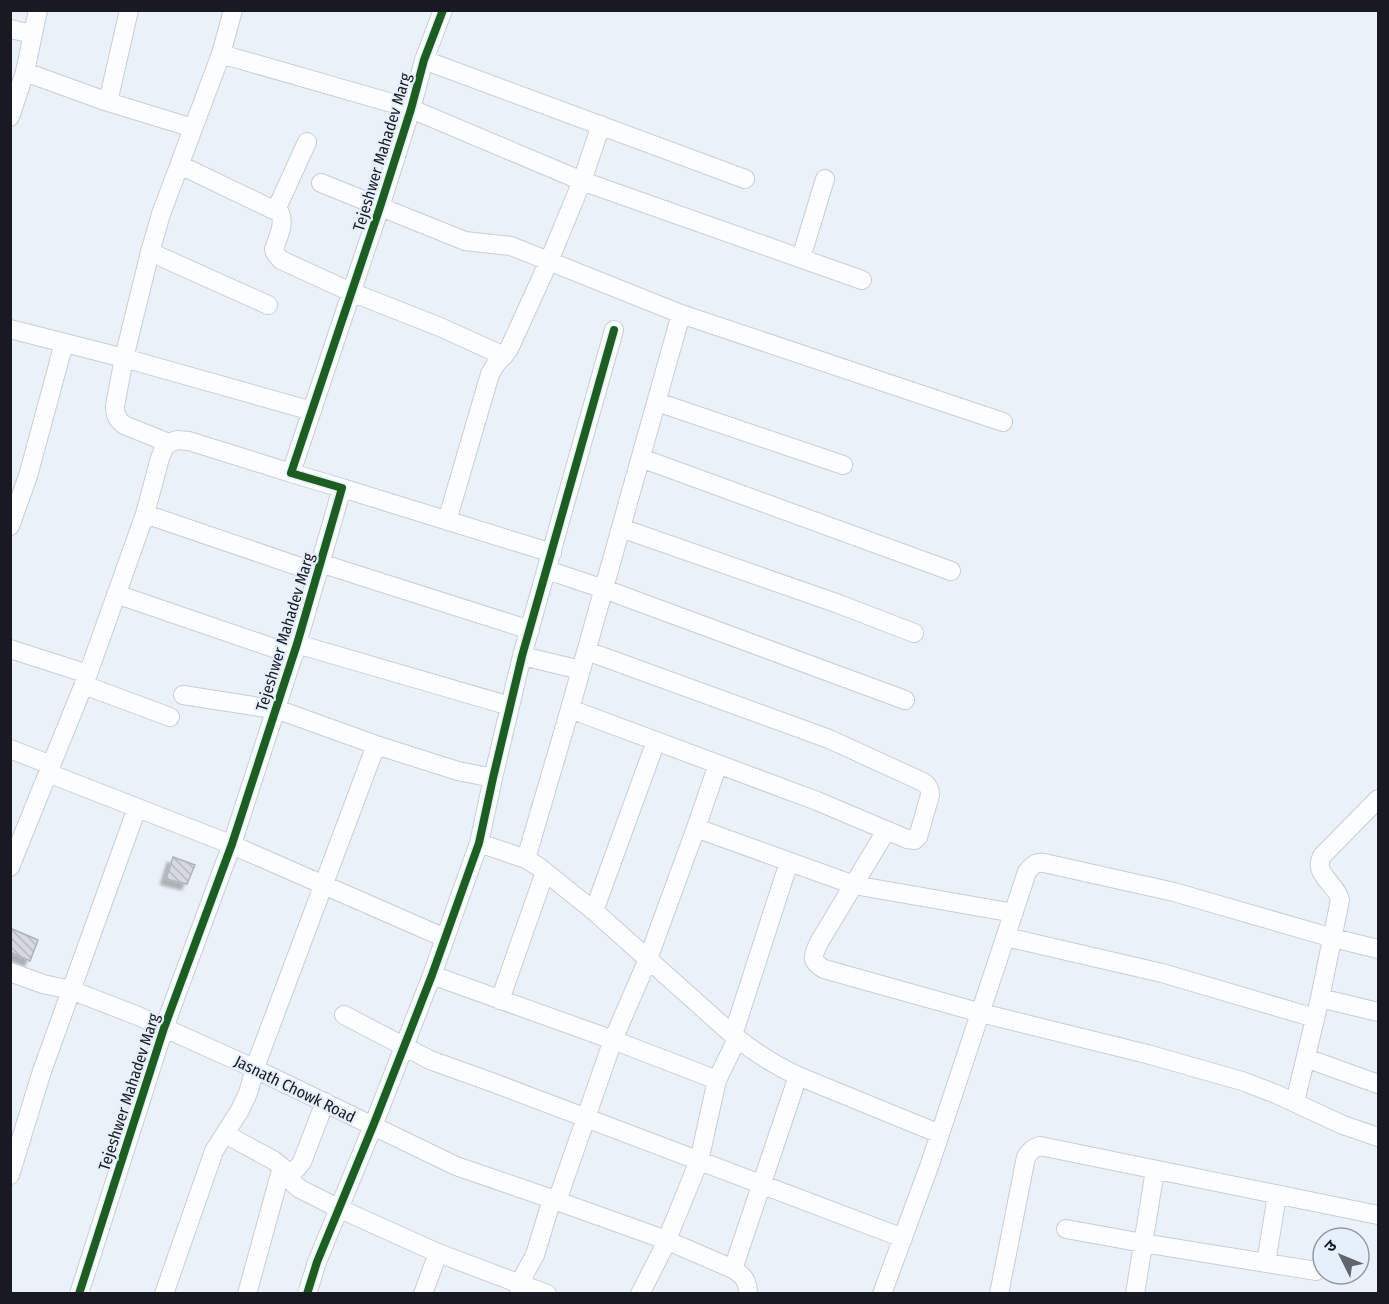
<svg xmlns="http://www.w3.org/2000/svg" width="1389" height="1304" font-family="'Fira Sans Condensed','Noto Sans Devanagari',sans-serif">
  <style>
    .building { fill: url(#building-back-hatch); stroke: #aeb3b9; stroke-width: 1.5; filter: url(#shadow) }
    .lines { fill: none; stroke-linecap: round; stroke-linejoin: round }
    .street-casing { stroke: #c9ced4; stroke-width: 20 }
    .street { stroke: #fcfdfe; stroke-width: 18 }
    .cycleway-casing { stroke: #e6f0fd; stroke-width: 11 }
    .cycleway { stroke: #1b5e20; stroke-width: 8 }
    .labels { text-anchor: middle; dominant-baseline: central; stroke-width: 4.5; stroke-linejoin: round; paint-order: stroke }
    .street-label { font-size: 16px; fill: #171b21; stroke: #e6f0fd }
  </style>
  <defs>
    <pattern id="building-back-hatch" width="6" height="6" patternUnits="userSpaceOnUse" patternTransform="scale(1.5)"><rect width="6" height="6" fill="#d6dae0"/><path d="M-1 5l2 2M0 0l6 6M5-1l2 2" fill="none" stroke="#b7bac0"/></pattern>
    <filter id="shadow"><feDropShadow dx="-5.5" dy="5.5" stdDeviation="1.5" flood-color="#0004"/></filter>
  </defs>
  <rect width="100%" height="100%" fill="#ebf1f8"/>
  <!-- building -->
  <path class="building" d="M173,857L195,865L187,884L166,879Z
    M10,928L38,940L30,961L10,952Z"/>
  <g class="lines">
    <!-- street casing -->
    <g class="street-casing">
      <path id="street" d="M10,29L33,34
        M221,54L409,108L582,181L862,280
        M424,60L745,179
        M25,72L108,102L193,128
        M108,102L129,10
        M10,117L25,72L38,10
        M180,165L280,213C285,224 278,237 274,249L275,253L281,260L351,292L440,327L504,356
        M321,183L465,241L511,246L681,314L1003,422
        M276,210L307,142
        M150,252L268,305
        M801,258L825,179
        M10,329L124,358L312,411
        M657,402L843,465
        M169,443L124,425C117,419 115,415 115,406L124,358L150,252L161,214L221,54L233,10
        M641,458L951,571
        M342,488L552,553
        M145,514L318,573
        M447,521L490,374L496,364L509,349L549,261L582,181L601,125
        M10,526L28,476L64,343
        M621,528L836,603L914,633
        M320,563L530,630
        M547,570L604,589L905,700
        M116,594L294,655
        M297,644L510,706
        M10,649L88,674
        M522,656L581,670
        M84,685L170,717
        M183,695L279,710L376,745L458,771L493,778
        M570,709L817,801L907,839L915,840L918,837L930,795C930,788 928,785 923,782L829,739L587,651
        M10,749L51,765
        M718,764L696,828L648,959L613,1040L557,1201L666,1240L733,1269C744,1276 748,1281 748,1294
        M48,773L230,844L445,938
        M696,828L854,885L1014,913
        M886,831L818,944C813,957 810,961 824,969L981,1013L1147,1054L1242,1081L1276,1094L1343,1125L1378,1137
        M479,843L526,859L539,867L594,911L733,1035C754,1052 774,1065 798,1076L940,1134
        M526,859L570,709L681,314
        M10,867L88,674L145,514L160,458L164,448L169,443L177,440L189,441L291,473
        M594,911L656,741
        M1006,937L1162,973L1315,1018
        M10,972L43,984L71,990L138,1016L249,1066L456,1166L552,1199L535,1255L525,1273L519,1294
        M432,975L613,1040L717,1080
        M1320,998L1378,1012
        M500,1000L545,872
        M344,1015L430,1060L494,1083L903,1238
        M733,1035L789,862
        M1306,1058L1378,1084
        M1295,1102L1320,998L1340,900C1337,884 1312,874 1322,856L1378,799
        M225,1134L273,1160L282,1167L294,1184L300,1189L338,1208L438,1253L547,1294
        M10,1175L42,1071L137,808
        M289,1175L298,1167L302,1162L325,1102
        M1066,1229L1143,1243L1316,1271
        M1266,1263L1277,1195
        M733,1269L798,1076
        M79,1294L164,1028L232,844L297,644L342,488L291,473L380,207L411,109L424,60L443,10
        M164,1294L214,1151L240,1110L248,1093L257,1062L376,745
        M247,1294L282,1167
        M307,1294L317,1262L375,1121L432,975L479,843L493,778L522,656L614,330
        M423,1294L438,1253
        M640,1294L663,1249L699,1161L717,1080L737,1039
        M882,1294L930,1164L1027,872C1032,866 1035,862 1044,863L1174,892L1333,938L1378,949
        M999,1294L1026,1157C1030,1151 1033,1148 1040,1146L1378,1215
        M1135,1294L1155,1170"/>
    </g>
    <!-- street -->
    <use href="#street" class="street"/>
    <!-- cycleway casing -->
    <g class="cycleway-casing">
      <path id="cycleway" d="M79,1294L164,1028L232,844L297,644L342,488L291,473L380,207L411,109L424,60L443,10
        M307,1294L317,1262L375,1121L432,975L479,843L493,778L522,656L614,330"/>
    </g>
    <!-- cycleway -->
    <use href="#cycleway" class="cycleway"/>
  </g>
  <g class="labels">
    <!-- street labels -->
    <g class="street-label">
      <text transform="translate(382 152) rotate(-73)">Tejeshwer Mahadev Marg</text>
      <text transform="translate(285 632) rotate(-73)">Tejeshwer Mahadev Marg</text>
      <text transform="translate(295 1089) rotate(26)">Jasnath Chowk Road</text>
      <text transform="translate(129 1092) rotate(-72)">Tejeshwer Mahadev Marg</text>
    </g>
  </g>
  <!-- border -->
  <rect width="1389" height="1304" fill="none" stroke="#171b21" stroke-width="24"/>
  <!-- north arrow -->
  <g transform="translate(1341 1256) rotate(313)"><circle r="28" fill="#e6f0fd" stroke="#939ba5" stroke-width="1.5"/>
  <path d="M0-4.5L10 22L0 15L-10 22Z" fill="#61666c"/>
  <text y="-9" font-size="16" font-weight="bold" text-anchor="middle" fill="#171b21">उ</text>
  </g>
</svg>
